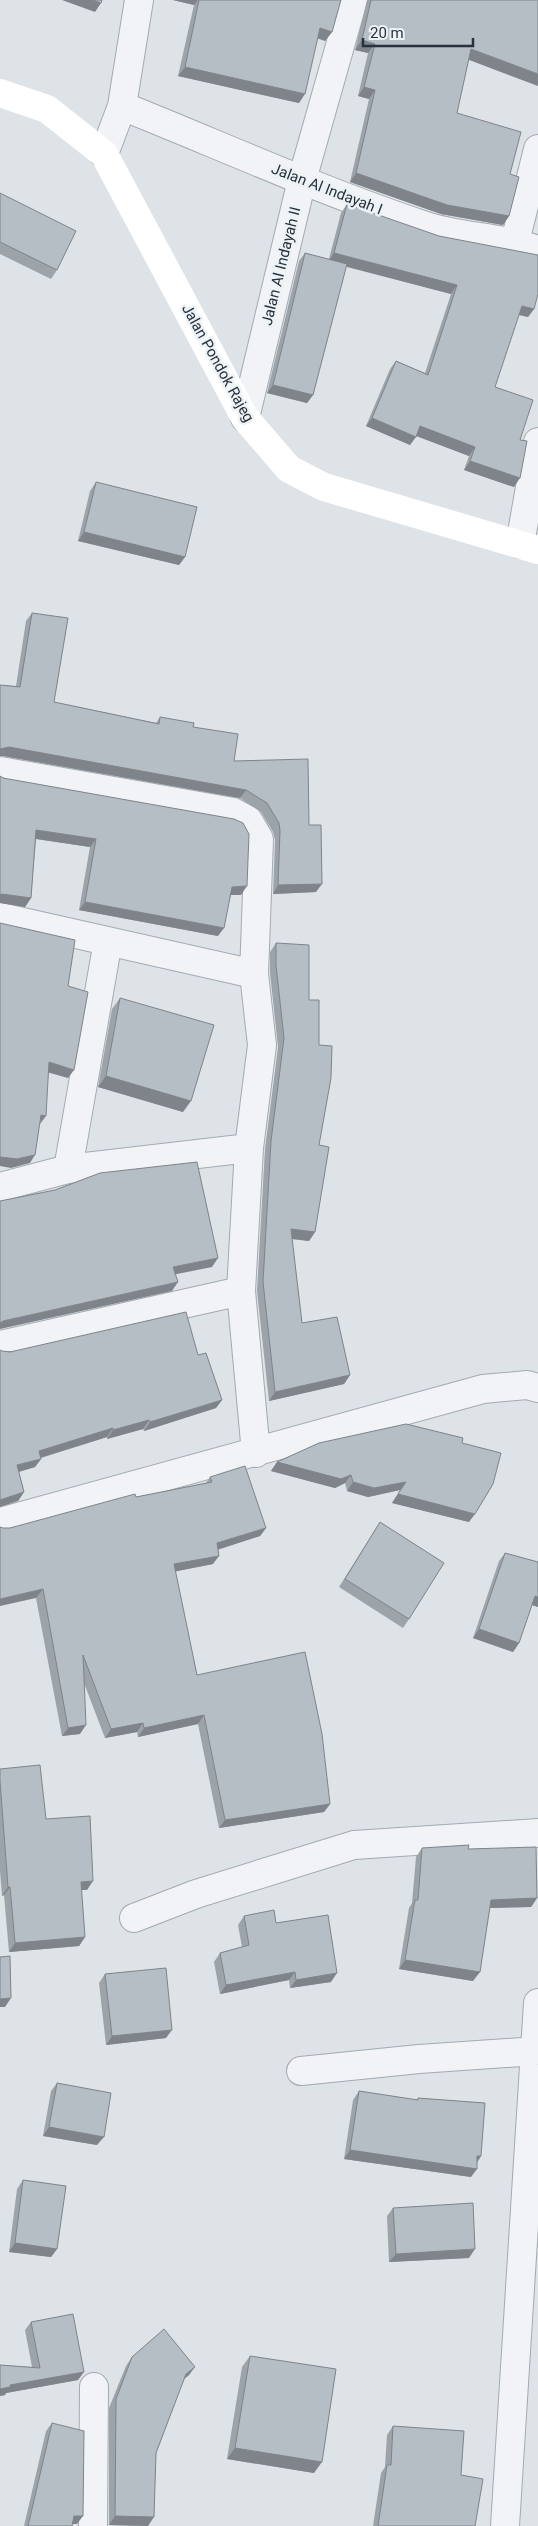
<svg xmlns="http://www.w3.org/2000/svg" width="538" height="2526" font-family="Roboto,sans-serif">
  <style>
    .lines { fill: none; stroke-linecap: round; stroke-linejoin: round }
    .street-casing { stroke: #a3aab2; stroke-width: 30 }
    .street { stroke: #f1f3f6; stroke-width: 28 }
    .secondary { stroke: #fff; stroke-width: 28 }
    .wall { fill: #9ca3a9 }
    .shaded-wall { fill: #7f848a }
    .building { fill: #b5bdc5; stroke: #7f848a }
    .labels { text-anchor: middle; dominant-baseline: central; stroke-width: 5; stroke-linejoin: round; paint-order: stroke }
    .street-label { font-size: 15px; fill: #27323f; stroke: #edf2f5 }
  </style>
  <rect width="100%" height="100%" fill="#dee3e8"/>
  <g class="lines">
    <!-- street casing -->
    <g class="street-casing">
      <path id="street" d="M122,106C222,146 321,191 423,225C460,238 500,236 538,250
        M104,154L122,106L139,0
        M515,242L538,149
        M245,418L302,180L353,0
        M520,544L538,442
        M0,771L233,812L248,820L259,839L254,974L262,1045L249,1148L68,1169L0,1187
        M0,917L254,974
        M249,1148L241,1291L256,1453
        M68,1169L108,941
        M0,1345L241,1291
        M0,1522L483,1389L527,1385L538,1388
        M134,1918L196,1894L354,1845L538,1833
        M301,2071L419,2059L536,2051
        M93,2526L94,2387
        M505,2526L538,2003"/>
    </g>
    <!-- street -->
    <use href="#street" class="street"/>
    <!-- secondary -->
    <path class="secondary" d="M0,93L47,109L104,154L245,418L289,469L324,487L538,550"/>
  </g>
  <!-- wall -->
  <path class="wall" d="M173,0H341L332,32L325,41L318,38L299,103L178,76L194,5Z
    M367,0H538L468,60L457,113L510,174L509,216L503,225L441,214L350,182L369,99L358,96L368,53L355,50Z
    M0,193L57,270L51,279L0,254Z
    M347,204L534,309L528,317L518,315L495,387L520,440L514,487L464,470L469,456L416,436L410,445L366,426L390,369L396,361L425,373L451,294L346,266L313,395L307,403L267,393L299,261L305,253L329,259L341,213Z
    M96,482L185,557L179,565L78,541L90,491Z
    M32,613L54,702L156,723L160,717L193,727L309,825L316,892L273,894L275,840L273,832L261,812L240,798L3,756H0V685L16,686L26,621Z
    M0,776L241,895H231L218,936L79,910L90,847L36,839L31,898L25,907L0,903Z
    M276,943L309,1000L319,1145L315,1232L309,1241L292,1239L302,1323L350,1375L344,1384L269,1401L257,1291L265,1149L278,1047L270,973V952Z
    M120,998L183,1112L98,1087L112,1009Z
    M2,1351L198,1355L222,1400L216,1408L144,1431L143,1429L107,1439V1437L41,1458V1459L35,1467L19,1472L24,1492L18,1501Z
    M462,1443L469,1522L392,1503L400,1490L368,1497L347,1491L345,1483L335,1488L271,1471L277,1462Z
    M210,1477L266,1528L260,1536L218,1549L213,1564L175,1571L197,1675L330,1804L324,1812L219,1828L198,1724L138,1737L137,1732L105,1738L84,1683L80,1734L62,1736L36,1598L3,1528H10L136,1497L206,1483Z
    M380,1522L409,1619L403,1628L339,1587Z
    M505,1553L538,1562V1607L532,1605L519,1643L513,1652L473,1638L499,1561Z
    M0,1769L46,1819L87,1890H81L85,1937L79,1946L9,1952L4,1895L2,1896L0,1871Z
    M422,1848L468,1849L537,1898L531,1907L490,1908L473,1981L399,1969L409,1908L412,1903L416,1857Z
    M244,1916L276,1923L331,1982L290,1988L289,1980L220,1994L214,1962L220,1953L242,1947L238,1925Z
    M105,1974L166,2038L106,2045L99,1983Z
    M57,2083L97,2145L43,2136L51,2091Z
    M359,2091L417,2100L418,2098L481,2156L477,2163L471,2177L344,2159L353,2100Z
    M23,2180L57,2249L51,2257L9,2252L17,2189Z
    M393,2208L469,2258L389,2262L387,2216Z
    M31,2322L78,2380L6,2393L5,2395L0,2396V2365L32,2367L25,2330Z
    M250,2356L314,2473L227,2459L242,2367Z
    M132,2357L189,2375L184,2379L156,2453L148,2526L109,2525V2408L126,2366Z
    M52,2423L77,2524H72V2526H24L46,2431Z
    M393,2426L461,2475L475,2526H373L381,2473L385,2467L387,2435Z"/>
  <!-- shaded-wall -->
  <path class="shaded-wall" d="M62,0H93L101,3L95,12Z
    M173,0H198L194,5Z
    M320,28L332,32L325,41L314,37Z
    M362,40L375,44L368,53L355,50Z
    M471,49L538,74V86L464,58Z
    M185,67L305,94L299,103L178,76Z
    M364,87L375,90L369,99L358,96Z
    M356,173L509,216L503,225L441,214L350,182Z
    M334,253L457,285L451,294L328,262Z
    M522,306L534,309L528,317L516,314Z
    M273,385L313,395L307,403L267,393Z
    M372,418L416,437L410,445L366,426Z
    M420,426L475,447L469,456L414,435Z
    M470,461L520,478L514,487L464,470Z
    M84,532L185,557L179,565L78,541Z
    M9,747L246,790L240,798L3,756H0V749Z
    M36,830L96,839L90,847L30,838Z
    M322,884L316,892L273,894L278,885Z
    M247,886L241,895H227L232,887Z
    M2,894L31,898L25,907L0,903V895Z
    M85,902L224,928L218,936L79,910Z
    M49,1062L74,1070L68,1078L43,1071Z
    M106,1076L191,1101L183,1112L98,1087Z
    M41,1115L46,1116L40,1124Z
    M35,1155L30,1163L11,1168L0,1166V1157Z
    M291,1229L315,1232L309,1241L285,1238Z
    M218,1258L212,1267L167,1276L173,1267Z
    M178,1282L172,1291L0,1329V1323L3,1321Z
    M350,1375L344,1384L269,1401L275,1392Z
    M222,1400L216,1408L144,1431L150,1422Z
    M149,1420L143,1429L107,1439L113,1430Z
    M113,1428L107,1437L33,1460L39,1451Z
    M41,1459L35,1467L11,1474L17,1465Z
    M277,1462L351,1475L345,1483L335,1488L271,1471Z
    M353,1482H406L400,1490L368,1497L347,1491Z
    M24,1492L18,1501L0,1507V1500Z
    M398,1494L475,1514L469,1522L392,1503Z
    M266,1528L260,1536L211,1552L217,1543Z
    M219,1556L213,1564L168,1573L174,1564Z
    M43,1589L36,1598L0,1606V1599Z
    M535,1596L538,1597V1607L529,1604Z
    M479,1629L519,1643L513,1652L473,1638Z
    M204,1715L198,1724L138,1737L144,1728Z
    M143,1723L137,1732L105,1738L111,1729Z
    M86,1725L80,1734L62,1736L68,1728Z
    M330,1804L324,1812L219,1828L225,1820Z
    M93,1881L87,1890H75L81,1882Z
    M8,1887H10L4,1895L2,1896Z
    M537,1898L531,1907L485,1908L491,1900Z
    M85,1937L79,1946L9,1952L15,1943Z
    M405,1960L480,1972L473,1981L399,1969Z
    M295,1972L289,1980L220,1994L226,1985Z
    M337,1973L331,1982L290,1988L296,1980Z
    M11,1998L5,2007H0V1999Z
    M172,2030L166,2038L106,2045L112,2036Z
    M49,2127L104,2137L97,2145L43,2136Z
    M350,2150L477,2169L471,2177L344,2159Z
    M477,2156H481L475,2165Z
    M15,2243L57,2249L51,2257L9,2252Z
    M475,2249L469,2258L389,2262L396,2254Z
    M195,2367L189,2375L180,2382L186,2374Z
    M84,2372L78,2380L6,2393L5,2395L0,2396V2389L10,2385Z
    M235,2448L322,2462L314,2473L227,2459Z
    M74,2516H83L77,2524H68Z
    M115,2516L154,2517L148,2526L109,2525Z"/>
  <!-- building -->
  <path class="building" d="M93,0H102L101,3Z
    M199,0H341L332,32L320,28L305,94L185,67Z
    M371,0H538V74L471,49L457,113L521,132L510,174L519,177L509,216L447,205L356,173L375,90L364,87L375,44L362,40Z
    M0,193L76,231L57,270L0,242Z
    M347,204L439,236L538,255V294L534,309L522,306L495,387L533,400L520,440L527,441L520,478L470,461L475,447L420,426L416,437L372,418L396,361L428,375L457,285L334,253Z
    M305,253L347,264L313,395L273,385Z
    M96,482L197,507L185,557L84,532Z
    M32,613L68,618L54,702L159,724L160,717L194,723L193,727L238,734L234,761L308,759L309,825H321L322,884L278,885L280,831L279,823L267,803L246,790L9,747L0,749V685L20,687Z
    M0,776L3,778L234,819L243,823L249,834L247,886L232,887L224,928L85,902L96,839L36,830L31,898L2,894L0,895Z
    M0,923L75,940L68,986L88,992L74,1070L49,1062L46,1116L41,1115L35,1155L17,1159L0,1157Z
    M276,943L309,945V1000H319V1045L332,1046L331,1078L319,1145L329,1147L315,1232L291,1229L302,1323L337,1317L350,1375L275,1392L263,1282L271,1141L284,1038L276,965Z
    M120,998L214,1025L191,1101L106,1076Z
    M197,1162L218,1258L173,1267L178,1282L3,1321L0,1323V1201L55,1190L100,1173Z
    M186,1312L198,1355L206,1353L222,1400L150,1422L149,1420L113,1430V1428L39,1451L41,1459L17,1465L24,1492L0,1500V1350L2,1351L10,1352Z
    M406,1424L463,1438L462,1443L501,1453L493,1484L475,1514L398,1494L406,1482L374,1488L353,1482L351,1475L341,1479L277,1462L319,1443Z
    M245,1466L266,1528L217,1543L219,1556L174,1564L197,1675L305,1652L322,1734L330,1804L225,1820L204,1715L144,1728L143,1723L111,1729L83,1655L86,1725L68,1728L43,1589L0,1599V1527L3,1528H10L135,1494L136,1497L212,1482L210,1477Z
    M380,1522L444,1563L409,1619L345,1579Z
    M505,1553L538,1562V1597L535,1596L519,1643L479,1629Z
    M40,1765L46,1819L90,1816L93,1881L81,1882L85,1937L15,1943L10,1887H8L0,1781V1769Z
    M469,1845L468,1849L536,1847L537,1898L491,1900L480,1972L405,1960L415,1900H418L422,1848Z
    M274,1910L276,1923L328,1915L337,1973L296,1980L295,1972L226,1985L220,1953L249,1945L244,1916Z
    M10,1956L11,1998L0,1999V1957Z
    M166,1968L172,2030L112,2036L105,1974Z
    M57,2083L111,2093L104,2137L49,2127Z
    M359,2091L418,2100V2098L485,2103L481,2156H477V2169L350,2150Z
    M23,2180L66,2186L57,2249L15,2243Z
    M473,2203L475,2249L396,2254L393,2208Z
    M73,2314L84,2372L10,2385V2387L0,2389V2365L40,2368L31,2322Z
    M164,2329L195,2367L186,2374L156,2453L154,2517L115,2516L116,2399L132,2357Z
    M250,2356L336,2369L322,2462L235,2448Z
    M52,2423L84,2431L83,2516H74L72,2526H28Z
    M393,2426L464,2431L461,2475L483,2479L475,2526H378L387,2465H391Z"/>
  <g class="labels">
    <!-- street labels -->
    <g class="street-label">
      <text transform="translate(327 189) rotate(21)">Jalan Al Indayah I</text>
      <text transform="translate(281 266) rotate(-76)">Jalan Al Indayah II</text>
      <text transform="translate(218 363) rotate(61)">Jalan Pondok Rajeg</text>
    </g>
  </g>
  <!-- scale -->
  <path d="M363 38v8h110v-8" fill="none" stroke="#27323f" stroke-width="2.5"/>
  <text x="370" y="38" font-size="15" fill="#27323f" stroke="#edf2f5" stroke-width="4" paint-order="stroke">20 m</text>
</svg>
